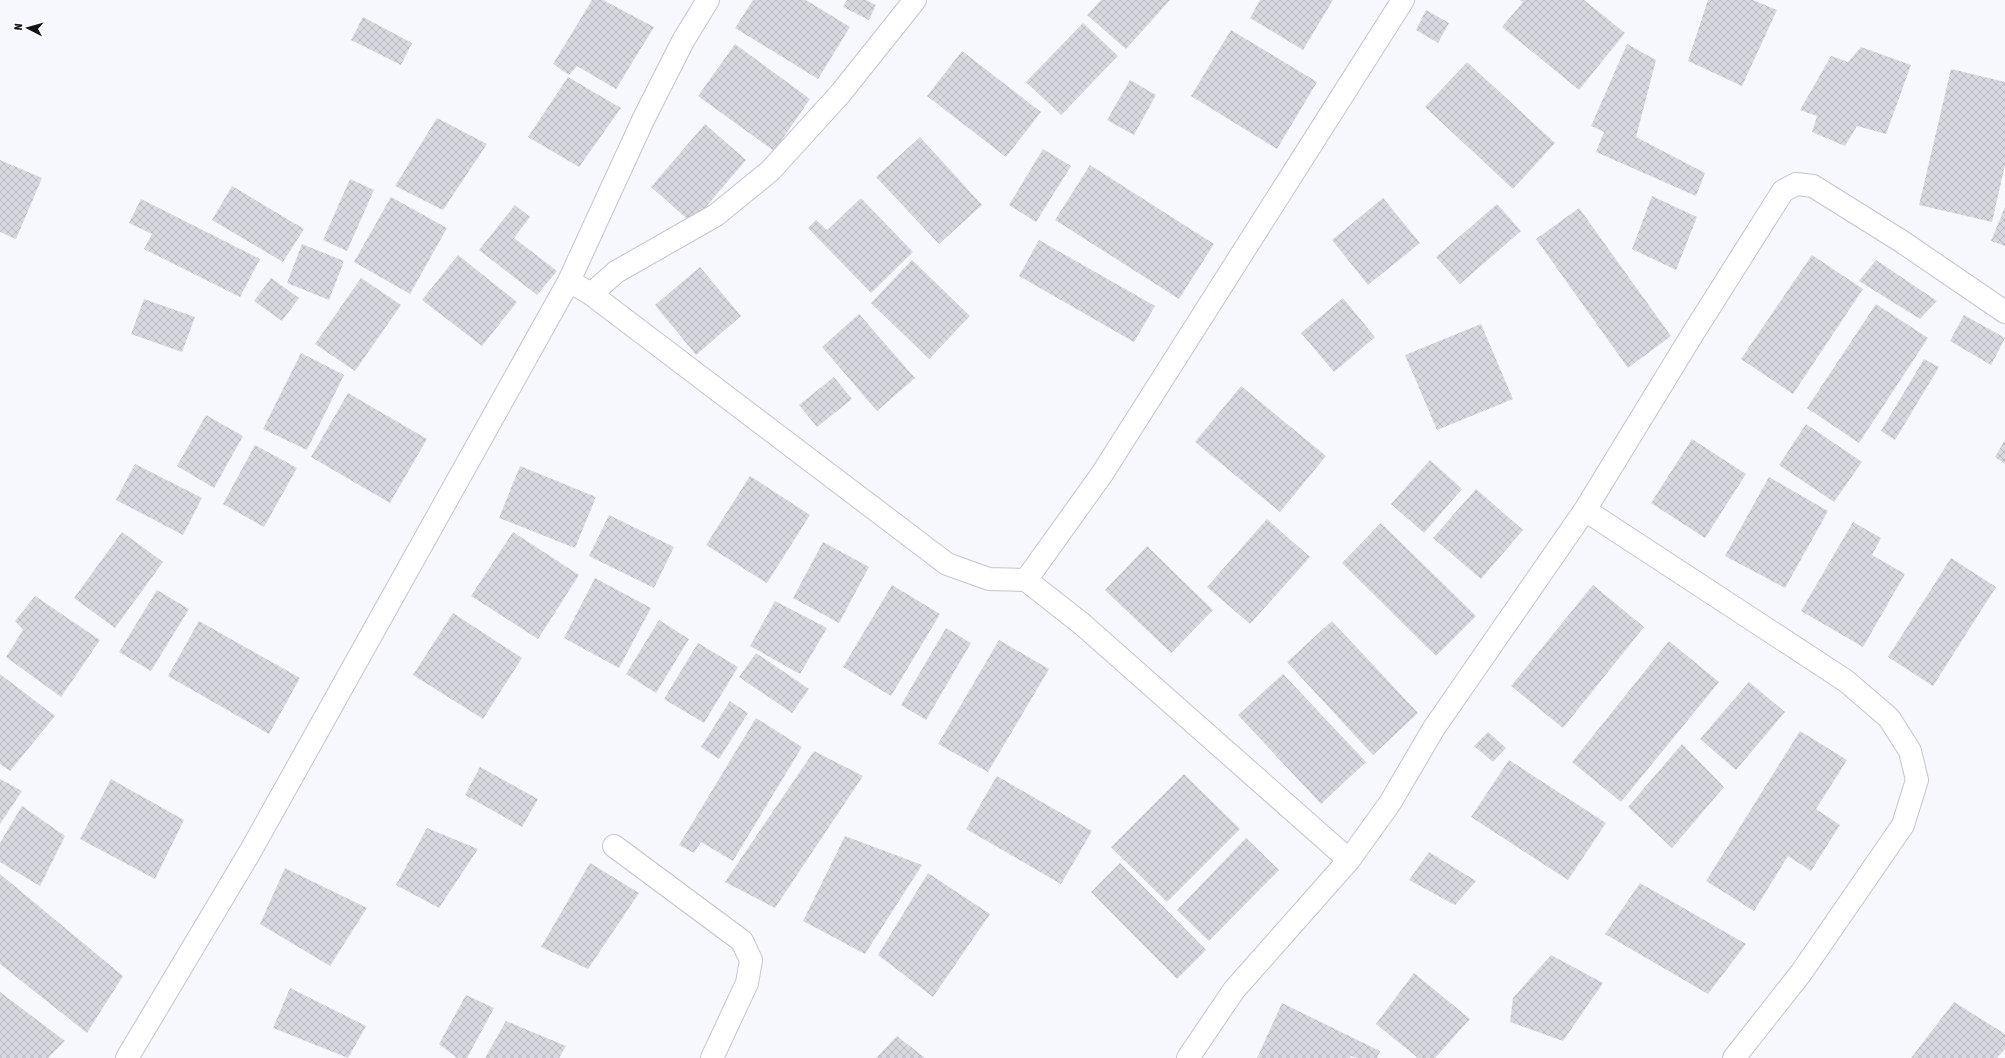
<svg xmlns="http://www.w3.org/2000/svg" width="2005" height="1058" font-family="'Asap Condensed',sans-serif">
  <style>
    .building { fill: url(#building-cross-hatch) }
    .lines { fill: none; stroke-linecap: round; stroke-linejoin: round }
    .minor-casing { stroke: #c4c4cc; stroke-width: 24 }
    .minor { stroke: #fff; stroke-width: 22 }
  </style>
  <defs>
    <pattern id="building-cross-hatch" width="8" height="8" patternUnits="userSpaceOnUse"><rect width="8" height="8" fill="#d8d8e0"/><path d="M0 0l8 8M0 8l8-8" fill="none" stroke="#b8b8bf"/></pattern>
  </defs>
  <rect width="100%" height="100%" fill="#f7f8fe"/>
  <!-- building -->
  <path class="building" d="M592,0H603L654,27L616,89L577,66L569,75L553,64Z
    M753,0H806L850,27L818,79L735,28Z
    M847,0H866L876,5L869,20L843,7Z
    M1101,0H1170L1126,49L1087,15Z
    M1260,0H1333L1303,50L1250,18Z
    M1520,0H1584L1625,33L1579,90L1502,27L1523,2Z
    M1708,0H1753L1777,10L1742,86L1688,61Z
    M1426,10L1449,23L1438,43L1416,30Z
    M363,17L412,43L401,65L351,40Z
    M1083,23L1118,56L1061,115L1026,82Z
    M1231,30L1317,82L1277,149L1191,96Z
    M735,44L810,99L774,151L698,96Z
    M1627,44L1656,60L1636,137L1705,173L1696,196L1596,152L1604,132L1591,126Z
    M1861,47L1911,65L1886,134L1857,126L1845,146L1812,132L1817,116L1800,110L1831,56L1848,62Z
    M962,51L1041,112L1006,157L927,96Z
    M1467,62L1555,143L1513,189L1425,107Z
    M1951,69L2005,82V165L1992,222L1919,205Z
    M568,77L621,108L579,167L528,137Z
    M1130,80L1156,95L1134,135L1107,120Z
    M437,118L487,144L443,210L395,186Z
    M705,124L746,160L692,223L651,187Z
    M920,137L982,205L939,244L876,177Z
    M1043,149L1071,166L1036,222L1009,205Z
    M0,160L42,178L16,239L0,232Z
    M1090,165L1214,244L1179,299L1055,220Z
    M350,179L374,190L347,251L323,240Z
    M232,186L304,229L283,262L212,220Z
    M1652,196L1697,217L1676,270L1632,249Z
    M391,197L447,228L410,294L354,262Z
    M861,198L913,252L871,293L808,228L816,220L827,230Z
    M1383,198L1420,243L1368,285L1332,240Z
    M141,199L260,259L240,297L144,249L152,234L129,223Z
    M1497,204L1521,231L1460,284L1436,257Z
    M515,205L530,217L514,238L557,271L537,295L479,250Z
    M2005,207V246L1991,241Z
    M1579,208L1671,336L1628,368L1536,239Z
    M1039,240L1155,306L1134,342L1019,276Z
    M302,244L344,261L329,300L287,283Z
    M458,255L517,302L482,346L422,300Z
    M1812,255L1863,289L1793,394L1741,359Z
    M912,260L970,316L929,359L871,303Z
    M1876,260L1937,301L1920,319L1859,281Z
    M700,267L741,316L696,355L655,305Z
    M271,278L299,298L282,321L254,301Z
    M361,278L401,305L355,371L315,344Z
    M1343,298L1375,337L1334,372L1301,333Z
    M144,299L195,317L182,352L131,334Z
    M1876,304L1928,338L1859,443L1807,408Z
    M859,314L915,378L877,411L822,347Z
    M1964,315L2005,338L1991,365L1950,341Z
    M1481,324L1513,399L1437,430L1405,355Z
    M301,353L344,375L307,450L263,429Z
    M1924,359L1939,367L1895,440L1881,431Z
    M834,377L852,399L817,427L799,405Z
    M1241,386L1326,456L1280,512L1195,442Z
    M348,393L427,439L390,503L311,457Z
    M206,415L243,436L214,488L177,466Z
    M1806,424L1862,462L1834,502L1779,465Z
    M1692,439L1746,474L1705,538L1651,503Z
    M2005,440V464L1995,457Z
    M255,445L297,468L264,527L223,504Z
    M1430,460L1462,489L1424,533L1391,504Z
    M135,464L202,498L183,535L116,500Z
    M520,466L596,497L575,548L499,518Z
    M750,476L810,515L767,583L706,545Z
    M1769,477L1828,511L1785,588L1725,556Z
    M1476,489L1523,530L1481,579L1433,538Z
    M609,515L674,547L654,588L589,556Z
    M1267,519L1310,557L1250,624L1207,587Z
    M1853,522L1881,538L1872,555L1905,574L1863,647L1801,611Z
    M1381,523L1476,616L1436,656L1342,563Z
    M122,532L163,562L115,628L74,598Z
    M513,532L579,575L538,639L471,596Z
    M823,542L869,567L839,623L793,598Z
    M1147,546L1213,610L1171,653L1105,590Z
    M1951,558L1996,587L1933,686L1888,657Z
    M595,578L651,608L619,668L564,638Z
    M892,585L940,614L891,696L843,667Z
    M1593,585L1644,627L1563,728L1511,686Z
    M157,590L189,609L151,671L119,652Z
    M35,596L100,640L61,697L6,657L23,630L15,621Z
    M775,601L827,628L800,674L750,646Z
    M453,613L522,658L483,719L413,675Z
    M659,620L689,639L656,693L626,674Z
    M199,621L300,678L269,734L168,676Z
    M1332,621L1418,713L1373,755L1287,662Z
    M946,628L971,643L926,720L901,705Z
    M999,640L1049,669L988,772L938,744Z
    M1669,641L1719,682L1621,802L1572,762Z
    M698,643L738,667L704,723L664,699Z
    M756,653L809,689L792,713L739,677Z
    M0,674L55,716L10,771L0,764Z
    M1283,674L1366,762L1321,804L1238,715Z
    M1749,682L1785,712L1736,770L1700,739Z
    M730,701L748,713L719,759L701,747Z
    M756,718L802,747L733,861L701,842L694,853L679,845Z
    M1800,731L1847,760L1816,809L1840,825L1811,871L1788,856L1754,911L1706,881Z
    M1488,732L1506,748L1493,762L1474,746Z
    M1682,744L1724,787L1672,848L1628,807Z
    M814,751L863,776L775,908L725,882Z
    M1509,760L1606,823L1568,880L1471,817Z
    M480,767L538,799L522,827L465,795Z
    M1184,774L1240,829L1167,902L1111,847Z
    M997,776L1092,831L1061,884L966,829Z
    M0,779L22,791L0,824Z
    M111,779L184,820L155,879L80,839Z
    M22,806L65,836L40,886L0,862V843Z
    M427,828L478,849L439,908L396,885Z
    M845,836L922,865L865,954L803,921Z
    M1246,838L1279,870L1209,941L1177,910Z
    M1429,852L1476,881L1455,905L1409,880Z
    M590,863L639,893L588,969L541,947Z
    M1120,863L1206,950L1177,979L1091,892Z
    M285,868L367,908L330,966L260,924Z
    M928,873L990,914L933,997L878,955Z
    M0,874L123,976L87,1033L0,964Z
    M1640,883L1746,944L1708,994L1605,934Z
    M1551,955L1603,983L1563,1041L1510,1022L1513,998Z
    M1414,973L1470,1019L1435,1058H1418L1376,1024Z
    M290,988L366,1026L348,1058L273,1028Z
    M0,992L65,1041L48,1058H0Z
    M466,995L494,1008L467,1058H457L439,1044Z
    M1954,1002L2005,1034V1049L1997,1058H1911Z
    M1282,1003L1380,1051L1377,1058H1357L1351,1056L1350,1058H1257Z
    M506,1021L566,1046L559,1058H485Z
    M897,1036L925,1058H876Z"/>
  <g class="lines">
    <!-- minor casing -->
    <g class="minor-casing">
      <path id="minor" d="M569,281L591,294L947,564L989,579L1026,580L1082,624L1349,860
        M591,294L616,272L716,215L770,171L840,94L915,0
        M1585,510L1846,681L1889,718L1910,751L1917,780L1903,825L1801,973L1734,1058
        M1026,580L1102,474L1403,0
        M614,846L742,941L751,960L747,983L712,1058
        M127,1058L250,852L569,281L644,118L683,41L708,0
        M1188,1058L1234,990L1349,860L1390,803L1434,728L1585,510L1692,335L1783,191L1796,184L1813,186L1901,241L2005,312"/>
    </g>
    <!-- minor -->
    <use href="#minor" class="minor"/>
  </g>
  <!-- north arrow -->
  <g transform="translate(28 28) rotate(276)" stroke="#ffffff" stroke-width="3" paint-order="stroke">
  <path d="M0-3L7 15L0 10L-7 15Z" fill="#141416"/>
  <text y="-6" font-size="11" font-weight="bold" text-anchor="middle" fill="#141416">N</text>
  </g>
</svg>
